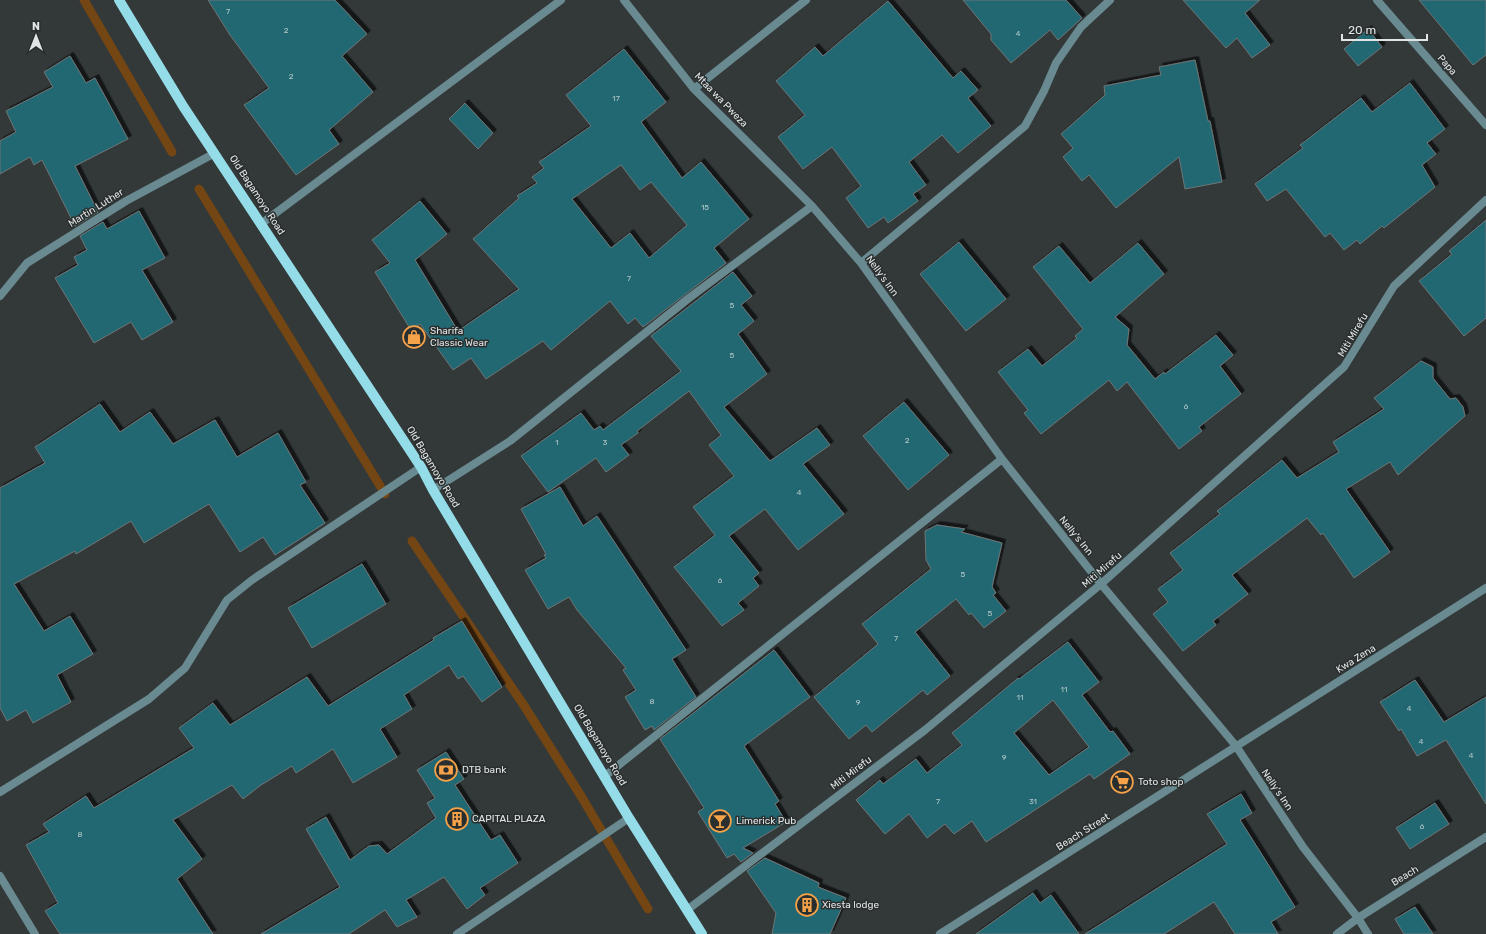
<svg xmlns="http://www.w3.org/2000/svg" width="1486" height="934" font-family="Rubik,sans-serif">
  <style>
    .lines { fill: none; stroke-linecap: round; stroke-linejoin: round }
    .stream { stroke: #734614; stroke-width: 9 }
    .building { fill: #216872; stroke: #6f7576; fill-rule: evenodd; filter: url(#shadow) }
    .minor { stroke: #688a90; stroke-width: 8 }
    .primary { stroke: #94dde8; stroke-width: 10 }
    .labels { text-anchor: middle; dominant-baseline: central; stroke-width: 3; stroke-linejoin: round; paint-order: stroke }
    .number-label { font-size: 8px; fill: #b2c6c8 }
    .street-label { font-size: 10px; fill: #e2e5e5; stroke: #292e2f }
    .poi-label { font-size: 10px; fill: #e2e5e5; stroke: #292e2f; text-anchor: start }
  </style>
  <defs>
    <filter id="shadow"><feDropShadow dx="3.5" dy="-3.5" stdDeviation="0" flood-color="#0009"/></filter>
  </defs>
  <rect width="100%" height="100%" fill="#333839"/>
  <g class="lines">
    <!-- stream -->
    <path class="stream" d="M84,0L172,152
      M199,189L385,494
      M412,541L523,704L581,796L648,909"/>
  </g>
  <!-- building -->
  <path class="building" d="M208,0H335L367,34L342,56L373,92L329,130L339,144L296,175L244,105L269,88L230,35Z
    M963,0H1066L1082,18L1058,40L1050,30L1011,63L991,40V34Z
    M1183,0H1260L1245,13L1270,45L1252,58L1237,38L1226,48Z
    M1419,0H1486V55L1473,65Z
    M888,1L953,78L961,71L978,90L968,98L991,126L958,153L942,135L909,162L926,185L913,194L918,201L888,223L884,217L868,228L846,198L861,186L832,147L803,169L778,137L805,115L776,81L815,47L823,56Z
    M1368,29L1382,47L1358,66L1344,49Z
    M624,49L666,102L641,122L682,178L701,162L749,219L714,248L726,263L643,327L635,318L628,324L610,301L551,350L543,341L486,379L471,358L453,370L420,324L411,330L375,272L390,263L372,240L420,201L447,234L415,260L458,331L519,289L473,239L519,198L517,196L537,183L532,177L544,168L539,162L591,126L566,95ZM621,165L640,190L651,182L687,225L649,258L630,233L611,248L572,199Z
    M70,56L86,83L95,78L128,139L75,166L98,212L75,226L42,160L34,165L30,157L0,174V141L16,132L6,111L53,87L44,72Z
    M1195,60L1208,121H1210L1222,182L1185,189L1179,157L1116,208L1089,175L1082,181L1063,157L1073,148L1061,134L1105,95L1104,86L1161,75L1159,67Z
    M1410,83L1445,129L1427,143L1436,154L1422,165L1435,187L1384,228L1382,226L1360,244L1357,240L1344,250L1330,233L1325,237L1286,189L1267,201L1255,184L1303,148L1300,145L1361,98L1372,112Z
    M465,103L493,133L478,149L449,119Z
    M139,211L165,258L142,270L173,322L142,340L131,322L94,343L55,278L78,265L74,257L87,250L80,236L103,222L107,229Z
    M1486,220V318L1464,336L1419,281L1452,254L1449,251Z
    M959,242L1006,299L966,331L920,274Z
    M1138,243L1164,274L1115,317L1129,329L1127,345L1155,379L1164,372L1165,374L1216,335L1233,355L1220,366L1241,394L1199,427L1202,431L1179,449L1127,382L1117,391L1109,380L1041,434L1024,413L1028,410L998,372L1028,349L1042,366L1077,338L1075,336L1083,329L1033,267L1059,246L1090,283Z
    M733,272L752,296L741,305L754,321L738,334L767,374L724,407L770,461L817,428L830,445L803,464L844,514L798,550L765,509L729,536L759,573L753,578L759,586L738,603L744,610L722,626L674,567L715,535L693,507L734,476L709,445L721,435L689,391L637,431L638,433L621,445L629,455L606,472L596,458L548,492L521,456L581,413L594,430L600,426L603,430L681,371L651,336Z
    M1421,361L1433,367V378L1450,399L1456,398L1463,407L1465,416L1398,475L1390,462L1346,489L1390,552L1354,578L1323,533L1321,535L1307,518L1232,575L1248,594L1213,621L1216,625L1183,651L1153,614L1168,602L1158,589L1183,570L1170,553L1220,514L1217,511L1282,460L1297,478L1339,452L1333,442L1384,409L1374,398Z
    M904,402L949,455L908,490L863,436Z
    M100,404L120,432L150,412L173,444L215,420L237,457L278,433L306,482L300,485L325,523L275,555L263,537L240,552L209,504L144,543L131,521L76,554L75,551L14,584L44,631L70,616L93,654L57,675L71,702L33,723L26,710L7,721L0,708V488L45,463L35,447Z
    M560,487L583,526L597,516L686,650L672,659L696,697L654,730L652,726L645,730L625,697L636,690L623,670L626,668L577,610L569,597L548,609L525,570L546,558L544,555L546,554L521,509Z
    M937,525L965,529L961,532L1002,543L992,587L996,593L993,595L1006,611L984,628L971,613L969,615L956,599L915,632L950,676L927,695L923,690L872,732L866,725L849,739L814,697L878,644L862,624L931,569L926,560L925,531Z
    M362,564L386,604L312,648L288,608Z
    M462,621L502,687L482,702L463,676L458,679L449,665L404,695L412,709L380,729L397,757L353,783L333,749L296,773L292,766L261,785L243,799L232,785L173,820L202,859L177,879L213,934H60L45,911L58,903L26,845L49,832L43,824L86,796L94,808L194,748L179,728L213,703L230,725L307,677L328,706L434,640L433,638Z
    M1068,642L1099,682L1082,695L1110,732L1113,731L1130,754L1094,779L1090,774L986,842L972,821L954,834L945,824L927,838L909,814L885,834L856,800L880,780L883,784L916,759L927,773L962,745L952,733L1018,678L1019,679ZM1053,700L1089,747L1049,775L1014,733Z
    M774,650L810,697L744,746L779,801L775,804L786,822L743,848L753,853L741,862L734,854L727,858L698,812L704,808L660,739Z
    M1415,680L1444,722L1486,697V804L1446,740L1417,756L1401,729L1399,731L1380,702Z
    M446,752L464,779L455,785L491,840L500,835L518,863L480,888L485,895L467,909L444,877L406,900L417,917L397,927L385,910L349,934H261L340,887L306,829L326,817L350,860L369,846L379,845L387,854L436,818L427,803L435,798L417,770Z
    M1241,794L1252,813L1240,820L1295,907L1271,922L1278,934H1235L1214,902L1164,934H1085L1227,844L1207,814Z
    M1435,803L1449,824L1410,849L1396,828Z
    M765,858L819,883L818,887L846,898L830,934H772L776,913L747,871Z
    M1033,893L1040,903L1051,895L1079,934H976Z
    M1415,907L1433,934H1404L1395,919Z"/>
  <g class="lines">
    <!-- minor -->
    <path class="minor" d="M624,0L694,89L812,206L861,263L1002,459L1101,584L1236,746L1303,847L1358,918L1368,934
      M1377,0L1486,125
      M694,89L806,0
      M261,224L561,0
      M861,263L1025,126L1044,91L1056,63L1081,27L1110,0
      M0,296L27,263L126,201L215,153
      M433,490L510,441L689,298L812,206
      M605,776L1002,459
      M0,792L149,699L185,668L227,600L252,580L421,467
      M0,876L35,934
      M687,910L925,730L1101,584L1344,367L1394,286L1486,200
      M457,934L629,818
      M940,934L1486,588
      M1337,934L1358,918L1486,837"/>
    <!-- primary -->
    <path class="primary" d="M119,0L183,106L421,467L433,490L629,818L702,934"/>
  </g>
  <!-- icons -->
  <defs>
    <g id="shop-ring" transform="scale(1.15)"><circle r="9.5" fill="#292e2f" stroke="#f6a248" stroke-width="1.5"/><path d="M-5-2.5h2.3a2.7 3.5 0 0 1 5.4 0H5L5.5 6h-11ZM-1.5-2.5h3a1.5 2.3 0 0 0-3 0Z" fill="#f6a248"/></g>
    <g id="bank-ring" transform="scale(1.15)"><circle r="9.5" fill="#292e2f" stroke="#f6a248" stroke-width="1.5"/><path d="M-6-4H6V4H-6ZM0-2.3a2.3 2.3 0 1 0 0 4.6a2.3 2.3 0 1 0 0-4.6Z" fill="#f6a248"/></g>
    <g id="supermarket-ring" transform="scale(1.15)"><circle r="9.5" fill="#292e2f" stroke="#f6a248" stroke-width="1.5"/><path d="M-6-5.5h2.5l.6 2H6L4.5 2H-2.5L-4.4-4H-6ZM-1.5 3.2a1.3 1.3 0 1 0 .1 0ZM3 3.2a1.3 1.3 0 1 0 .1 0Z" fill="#f6a248"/></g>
    <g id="building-ring" transform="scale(1.15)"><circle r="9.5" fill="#292e2f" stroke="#f6a248" stroke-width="1.5"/><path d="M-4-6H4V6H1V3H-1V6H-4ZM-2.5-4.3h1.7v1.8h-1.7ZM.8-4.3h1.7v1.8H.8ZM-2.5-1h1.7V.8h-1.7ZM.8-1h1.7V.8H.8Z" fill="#f6a248"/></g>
    <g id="bar-ring" transform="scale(1.15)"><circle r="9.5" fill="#292e2f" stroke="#f6a248" stroke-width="1.5"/><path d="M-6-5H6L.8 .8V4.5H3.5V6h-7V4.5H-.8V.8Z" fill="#f6a248"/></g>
  </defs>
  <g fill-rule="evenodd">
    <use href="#shop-ring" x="414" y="337"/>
    <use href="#bank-ring" x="446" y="770"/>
    <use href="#supermarket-ring" x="1122" y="782"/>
    <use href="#building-ring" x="457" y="819"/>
    <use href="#bar-ring" x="720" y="821"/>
    <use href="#building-ring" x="807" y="905"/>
  </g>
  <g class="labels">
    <!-- number labels -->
    <g class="number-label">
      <text x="228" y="11">7</text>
      <text x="286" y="30">2</text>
      <text x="1018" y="33">4</text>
      <text x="291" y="76">2</text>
      <text x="616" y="98">17</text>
      <text x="705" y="207">15</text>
      <text x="629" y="278">7</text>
      <text x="732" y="305">5</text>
      <text x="732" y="355">5</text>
      <text x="1186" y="406">6</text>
      <text x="907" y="440">2</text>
      <text x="557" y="442">1</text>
      <text x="605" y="442">3</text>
      <text x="799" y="492">4</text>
      <text x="963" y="574">5</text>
      <text x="720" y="580">6</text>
      <text x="990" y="613">5</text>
      <text x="896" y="638">7</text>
      <text x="1064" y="689">11</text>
      <text x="1020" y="697">11</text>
      <text x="652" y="701">8</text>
      <text x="858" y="702">9</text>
      <text x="1409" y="708">4</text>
      <text x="1421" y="741">4</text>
      <text x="1471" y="755">4</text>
      <text x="1004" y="757">9</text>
      <text x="938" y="801">7</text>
      <text x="1033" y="801">31</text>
      <text x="1422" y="826">6</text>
      <text x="80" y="834">8</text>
    </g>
    <!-- street labels -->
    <g class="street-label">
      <text transform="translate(1447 65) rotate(49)">Papa</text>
      <text transform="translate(721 100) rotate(46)">Mtaa wa Pweza</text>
      <text transform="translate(257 195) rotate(57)">Old Bagamoyo Road</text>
      <text transform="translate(96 208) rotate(-32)">Martin Luther</text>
      <text transform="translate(882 276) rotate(54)">Nelly's Inn</text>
      <text transform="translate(1353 335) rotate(-59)">Miti Mirefu</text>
      <text transform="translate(433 467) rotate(59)">Old Bagamoyo Road</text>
      <text transform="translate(1076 536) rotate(51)">Nelly's Inn</text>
      <text transform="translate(1102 570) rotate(-41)">Miti Mirefu</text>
      <text transform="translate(1356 659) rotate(-32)">Kwa Zena</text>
      <text transform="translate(600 745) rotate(59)">Old Bagamoyo Road</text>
      <text transform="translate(851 773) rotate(-37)">Miti Mirefu</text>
      <text transform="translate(1277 790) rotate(56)">Nelly's Inn</text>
      <text transform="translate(1083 832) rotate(-32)">Beach Street</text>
      <text transform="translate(1405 876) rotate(-32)">Beach</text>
    </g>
    <!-- poi labels -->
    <g class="poi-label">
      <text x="430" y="331">Sharifa<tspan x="430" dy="12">Classic Wear</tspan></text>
      <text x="462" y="770">DTB bank</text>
      <text x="1138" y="782">Toto shop</text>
      <text x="472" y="819">CAPITAL PLAZA</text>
      <text x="736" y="821">Limerick Pub</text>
      <text x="822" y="905">Xiesta lodge</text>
    </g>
  </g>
  <!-- north arrow -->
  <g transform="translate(36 36)" stroke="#292e2f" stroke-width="3" paint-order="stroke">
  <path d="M0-3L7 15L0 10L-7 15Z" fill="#e2e5e5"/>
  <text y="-6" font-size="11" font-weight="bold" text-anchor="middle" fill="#e2e5e5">N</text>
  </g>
  <!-- scale -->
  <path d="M1342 34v6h85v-6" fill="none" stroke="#e2e5e5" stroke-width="2"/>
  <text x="1348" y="34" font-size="12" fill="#e2e5e5" stroke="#292e2f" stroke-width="3" paint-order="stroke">20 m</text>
</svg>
